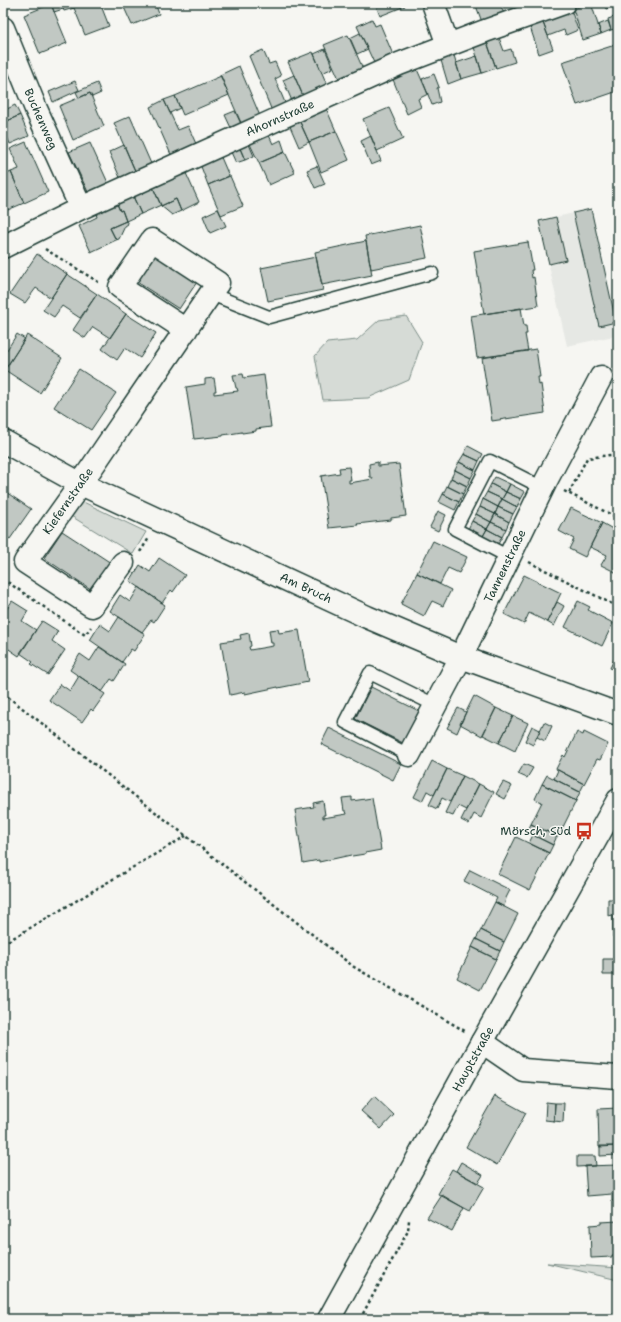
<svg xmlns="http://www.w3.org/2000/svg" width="621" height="1322" font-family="'Shantell Sans',sans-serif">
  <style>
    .built { fill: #e6e8e4 }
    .green { fill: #d6dbd6; stroke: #7a8c85 }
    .building { fill: #c1c8c3; stroke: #1f3d34 }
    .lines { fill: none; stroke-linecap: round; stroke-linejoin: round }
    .service-casing { stroke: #1f3d34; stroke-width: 15 }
    .minor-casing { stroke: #1f3d34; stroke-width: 25 }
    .tertiary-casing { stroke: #1f3d34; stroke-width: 25 }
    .path { stroke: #1f3d34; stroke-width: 2.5; stroke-dasharray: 3 3; stroke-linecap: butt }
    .service { stroke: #f6f6f2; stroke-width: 12 }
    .minor { stroke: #f6f6f2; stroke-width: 22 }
    .tertiary { stroke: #f6f6f2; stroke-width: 22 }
    .labels { text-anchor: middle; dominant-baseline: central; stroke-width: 3; stroke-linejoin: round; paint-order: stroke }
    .street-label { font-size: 12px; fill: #1f3d34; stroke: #f6f6f2 }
    .poi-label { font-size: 12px; fill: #1f3d34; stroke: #f6f6f2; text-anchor: end }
  </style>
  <rect width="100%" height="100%" fill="#f6f6f2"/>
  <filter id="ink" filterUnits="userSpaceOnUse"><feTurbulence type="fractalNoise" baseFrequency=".025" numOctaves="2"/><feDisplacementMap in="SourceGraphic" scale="8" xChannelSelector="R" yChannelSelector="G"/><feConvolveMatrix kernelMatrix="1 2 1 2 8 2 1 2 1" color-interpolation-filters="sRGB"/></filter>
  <g filter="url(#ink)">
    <!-- built -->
    <path class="built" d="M591,209L618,330V335L567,346L539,221Z"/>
    <!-- green -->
    <path class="green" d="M406,316L422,342L409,380L368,398L323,400L315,356L327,343L357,340L379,320Z
      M75,498L146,532L133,554L66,513Z
      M547,1263L618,1268V1280Z"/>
    <!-- building -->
    <path class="building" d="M51,3H61L63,9L54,12Z
      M61,3H72L74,8L64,11Z
      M72,3H100L109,26L85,35Z
      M122,3H155L159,14L132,25Z
      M375,3H404L405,6L380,16Z
      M475,3H500L504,14L482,22Z
      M591,3L601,34L583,40L573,9Z
      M604,3H618V19L614,6L606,9Z
      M51,4L67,43L40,54L24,15Z
      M571,10L578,30L566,35L564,30L548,36L542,20Z
      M617,16L618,28L611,30L608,19Z
      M372,19L375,26L380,24L394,57L375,65L357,26Z
      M542,20L553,49L539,54L529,24Z
      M608,21L611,30L601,34L598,25Z
      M360,33L368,49L357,54L350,38Z
      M348,35L364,71L340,81L324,45Z
      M498,35L504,51L511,49L515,62L496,68L486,39Z
      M486,39L496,68L482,73L473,44Z
      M618,44V91L577,105L562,62Z
      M325,49L333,68L322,73L314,54Z
      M263,50L269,64L275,62L281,76L275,79L286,105L272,111L249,56Z
      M313,52L328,87L304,98L288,62Z
      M453,52L461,79L448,84L440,57Z
      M477,56L482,73L461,79L456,63Z
      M239,66L260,116L242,125L220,75Z
      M416,67L428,94L418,99L421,107L407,114L392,77Z
      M434,74L439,87L437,88L440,102L432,105L422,79Z
      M294,75L303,96L292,101L283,80Z
      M221,76L229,95L183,115L175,96Z
      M75,81L79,90L53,102L49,92Z
      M97,83L101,93L92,97L90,93L79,98L76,92Z
      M90,93L104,126L73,140L59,106Z
      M175,96L180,108L170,113L164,100Z
      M164,100L178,130L188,126L197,146L172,157L150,107Z
      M15,105L20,115L3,123V111Z
      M326,108L336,131L309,142L299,120Z
      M389,108L403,139L377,151L363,119Z
      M235,111L242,126L232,130L225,115Z
      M20,115L29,136L10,144L3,127V123Z
      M130,116L152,166L136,173L114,123Z
      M299,120L309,142L299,147L289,124Z
      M336,131L349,160L321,172L309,142Z
      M268,133L273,144L281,140L285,152L259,163L249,142Z
      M371,136L381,161L371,165L361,141Z
      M26,142L48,192L24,203L11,172L19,169L10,149Z
      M248,142L254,156L245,160L239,146Z
      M90,143L109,185L89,194L69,152Z
      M124,145L136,173L121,180L109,152Z
      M239,146L245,160L236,163L230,150Z
      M285,152L295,173L269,185L259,163Z
      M220,155L229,176L208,185L200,164Z
      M317,166L325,184L315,188L307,170Z
      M185,171L199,202L181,211L176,199L161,206L152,185Z
      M11,172L24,203L3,212V176Z
      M230,176L243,206L221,215L208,185Z
      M152,185L161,205L141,214L132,194Z
      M132,194L141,214L126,221L122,210L120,211L116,201Z
      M176,199L181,211L172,215L161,206Z
      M116,201L120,211L122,210L126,221L110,228L116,240L91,252L79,226L97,217L95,211Z
      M218,209L226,226L210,233L203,216Z
      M591,209L616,322L599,326L573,213Z
      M556,217L566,260L549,264L539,221Z
      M126,221L128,224L125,226L119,239L116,240L110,228Z
      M420,225L427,258L371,269L365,236Z
      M366,241L372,275L322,285L315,252Z
      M528,242L533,270H531L532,278L534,277L538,306L484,314L474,251Z
      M37,254L67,274L51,298L36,288L25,303L10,294Z
      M156,254L197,282L179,309L137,282Z
      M316,257L323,290L268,301L261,268Z
      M67,274L97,294L80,318L62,306L54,317L43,310Z
      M97,294L126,314L110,338L93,327L85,338L73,330Z
      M521,308L524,326H526L527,334H525L528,351L477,358L471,316Z
      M126,314L156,333L140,358L125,348L117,360L102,349Z
      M17,334L25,339L7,366L3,363V356Z
      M27,335L62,358L40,393L5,370Z
      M536,349L540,377H538L539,385L541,384L545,413L492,421L482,358Z
      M79,369L116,393L91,430L54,407Z
      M243,374L244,378L264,375L271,427L256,429V431L242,433V432L223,435V436L194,439L186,387L205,384V379L214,378L216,391H214V394L238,391L237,388H236L233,375Z
      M468,446L483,454L479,461L464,454Z
      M464,454L479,461L475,470L459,462Z
      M378,462V466L399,464L406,516L391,518V520L357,524L358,525L329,528L321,476L340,473L339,468L349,467L351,480H349V483L373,479L372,477H370L369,464Z
      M459,462L475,470L471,478L455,470Z
      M455,470L471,478L467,486L451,478Z
      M495,477L510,484L506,492L491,484Z
      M451,478L467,486L463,494L447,486Z
      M491,484L506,492L502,499L487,492Z
      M510,484L525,492L521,499L506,492Z
      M447,486L463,494L459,502L443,494Z
      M3,490L31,509L10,539L3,534Z
      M487,492L502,499L498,507L483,499Z
      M506,492L521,499L517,507L502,499Z
      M443,494L459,502L455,510L439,502Z
      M483,499L498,507L495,514L480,507Z
      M502,499L517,507L513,514L498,507Z
      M480,507L495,514L491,522L476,514Z
      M498,507L513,514L509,522L495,514Z
      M571,508L602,523L585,557L569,549L574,539L559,531Z
      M438,511L446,515L438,531L430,527Z
      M476,514L491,522L487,529L472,521Z
      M495,514L509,522L506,529L491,522Z
      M472,521L487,529L483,536L468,529Z
      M491,522L506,529L502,537L487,529Z
      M602,523L618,532V571L617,573L601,565L607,555L590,547Z
      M487,529L502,537L498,544L483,536Z
      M62,531L111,563L92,590L44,558Z
      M433,541L467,557L459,573L448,568L440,584L417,573Z
      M159,558L185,575L173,592L171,590L162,603L130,581L140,565L150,572Z
      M417,573L451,590L443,606L432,601L424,616L401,604Z
      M524,575L561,593L547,622L529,613L524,624L504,614Z
      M139,587L165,605L154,622L151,620L142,632L110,611L120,595L130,602Z
      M12,601L28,611L22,621L36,630L19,656L3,645V615Z
      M578,601L590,607L588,610L613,623L602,646L565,627Z
      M557,602L564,606L554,626L547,622Z
      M119,617L145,634L134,651L131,649L122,662L90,640L100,624L110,631Z
      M42,621L58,631L52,641L65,650L48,675L31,664L33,662L20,653Z
      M278,629L279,633L299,630L308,682L278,688V687L245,694V692L230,695L221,642L241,639L240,635L249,633L251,646L249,647L250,650L273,646V643H271L269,630Z
      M99,647L125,664L114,681L111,679L102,692L70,670L80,654L90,661Z
      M618,651V672L610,668Z
      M79,676L105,694L93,711L91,709L82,722L49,700L60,684L70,691Z
      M371,687L419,711L403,743L355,719Z
      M474,696L496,708L482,736L460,724Z
      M458,708L466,712L457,733L447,728Z
      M496,708L513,716L499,743L483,735Z
      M513,716L528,723L515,751L499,743Z
      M544,722L552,726L545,741L537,737Z
      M532,726L540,730L533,745L525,741Z
      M329,728L401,764L393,780L321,744Z
      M577,732L583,735L584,732L608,744L600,760L597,759L584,784L556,769L563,755L565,757Z
      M432,761L447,769L434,795L427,791L422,801L414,797Z
      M524,764L533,768L527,778L518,774Z
      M447,769L463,776L450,802L442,798L437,809L429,805Z
      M558,770L584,784L580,792L554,779Z
      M547,775L580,792L576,801L542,784Z
      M463,776L479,784L466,810L458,806L453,816L445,813Z
      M503,782L512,786L505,799L496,794Z
      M479,784L494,792L481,818L474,814L469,824L461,820Z
      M542,784L576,801L558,837L531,824L542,802L535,799Z
      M352,797V801L372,798L381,850L365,853V854L352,856L351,855L319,862V860L303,863L295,810L314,807L313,803L323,801L325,815H323V818L347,814L346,811H344L342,798Z
      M531,824L557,836L553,845L527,832Z
      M533,835L553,845L549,853L529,843Z
      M516,837L549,853L530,890L498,874Z
      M470,870L510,890L506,898L504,907L495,902L497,898L464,881Z
      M608,899H618V937H613V915L608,916Z
      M495,902L518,914L504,942L481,930Z
      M481,930L504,942L500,951L476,939Z
      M476,939L500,951L496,959L472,947Z
      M472,947L496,959L480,990L457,978Z
      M603,959H618V976V975H603Z
      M613,1007H618V1016H614Z
      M614,1016H618V1054H615Z
      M374,1096L394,1115L381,1129L361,1111Z
      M495,1096L526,1113L497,1165L466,1147Z
      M546,1102L555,1103L554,1121L545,1120Z
      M555,1103H564L563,1122L554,1121Z
      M618,1108V1146L599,1147L598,1109Z
      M600,1146H618V1155L600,1156Z
      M577,1156H595L596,1166L577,1167Z
      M461,1162L483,1175L478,1183L456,1171Z
      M618,1165V1201H612V1194L587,1196L585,1166Z
      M452,1169L484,1187L470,1211L438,1194Z
      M442,1195L464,1208L452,1231L427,1218Z
      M618,1221V1255H612V1257L591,1258L590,1225L601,1224V1222Z"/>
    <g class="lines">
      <!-- service casing -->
      <g class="service-casing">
        <path id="service" d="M211,294L269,317L432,273
          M509,557L455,529L490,461L543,488
          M409,755L345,722L370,673L435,705"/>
      </g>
      <!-- minor casing -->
      <g class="minor-casing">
        <path id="minor" d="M433,3L448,45
          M3,28L36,109L81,208
          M3,247L81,208L399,64L485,31L564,3
          M3,441L81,484L367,617L461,657L618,714
          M123,563L92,606L25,562C44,535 63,509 82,482C127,416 172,349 218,283L152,240L120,287L186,330
          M409,755L461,657L546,481L601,377
          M482,1042L523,1070L618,1077"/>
      </g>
      <!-- tertiary casing -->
      <g class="tertiary-casing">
        <path id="tertiary" d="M329,1319L482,1042L618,800"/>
      </g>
      <!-- path -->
      <path class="path" d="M45,249L100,283
        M564,491L618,518
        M569,493L587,458L618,454
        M140,552L149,538
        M529,562L618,607
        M3,579L85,635L91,627
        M3,693L354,967L465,1031
        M3,944L186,836
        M360,1319L408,1231L409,1220"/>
      <!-- service -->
      <use href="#service" class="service"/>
      <!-- minor -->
      <use href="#minor" class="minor"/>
      <!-- tertiary -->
      <use href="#tertiary" class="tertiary"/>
    </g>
  </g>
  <!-- icons -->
  <defs>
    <g id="bus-bare" transform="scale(1.38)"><path d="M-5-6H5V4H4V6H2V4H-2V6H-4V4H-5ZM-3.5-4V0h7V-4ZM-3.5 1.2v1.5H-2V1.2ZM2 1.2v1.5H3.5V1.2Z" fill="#c8321e" stroke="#f6f6f2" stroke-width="2.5" paint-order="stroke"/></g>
  </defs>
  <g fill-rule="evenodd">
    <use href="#bus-bare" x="584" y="831"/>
  </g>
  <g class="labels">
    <!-- street labels -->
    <g class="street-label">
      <text transform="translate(280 118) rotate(-24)">Ahornstraße</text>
      <text transform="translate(41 119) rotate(66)">Buchenweg</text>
      <text transform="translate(68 501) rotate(-55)">Kiefernstraße</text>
      <text transform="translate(505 566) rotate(-64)">Tannenstraße</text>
      <text transform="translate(306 588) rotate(25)">Am Bruch</text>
      <text transform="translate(473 1059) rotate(-61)">Hauptstraße</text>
    </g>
    <!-- poi labels -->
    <g class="poi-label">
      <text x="571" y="831">Mörsch, Süd</text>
    </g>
  </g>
  <!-- margin -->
  <rect width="621" height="1322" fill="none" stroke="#f6f6f2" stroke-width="16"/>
  <rect x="8" y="8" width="605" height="1306" fill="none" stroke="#1f3d34" stroke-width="1.5" filter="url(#ink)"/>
</svg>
